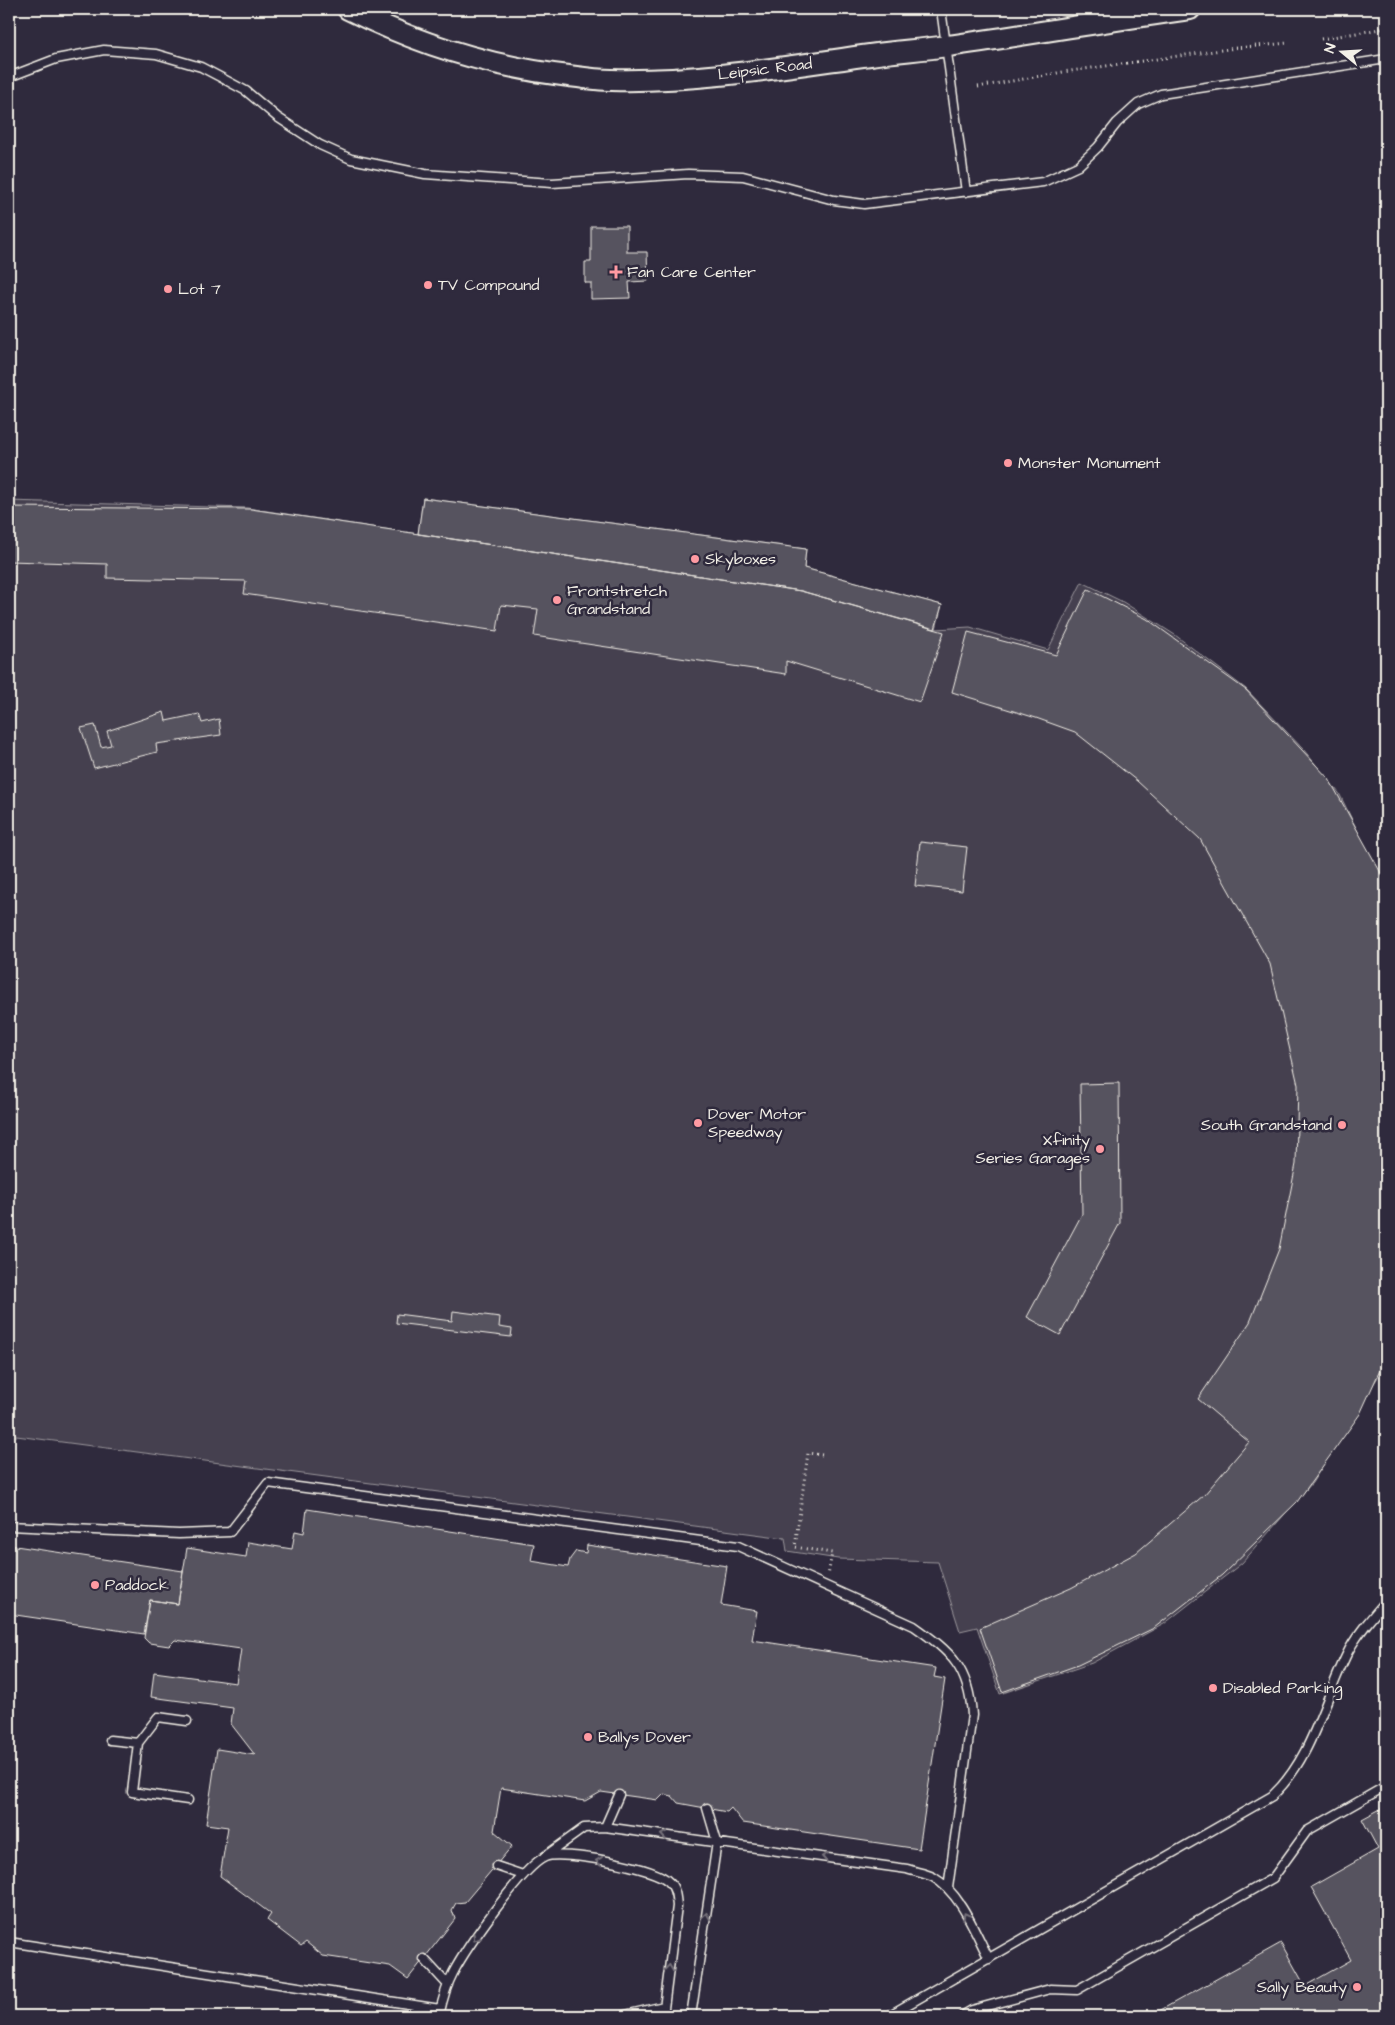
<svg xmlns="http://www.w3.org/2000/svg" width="1395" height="2025" font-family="'Architects Daughter',sans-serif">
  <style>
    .green { fill: #454050; stroke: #9c989c }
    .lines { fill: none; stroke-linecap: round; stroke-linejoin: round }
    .stream { stroke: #a19ea0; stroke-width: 5 }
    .building { fill: #56525f; stroke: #f4f1e8 }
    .lane-casing { stroke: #f4f1e8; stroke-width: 11 }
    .secondary-casing { stroke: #f4f1e8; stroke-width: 24 }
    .path { stroke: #f4f1e8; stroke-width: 3; stroke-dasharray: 1 4; stroke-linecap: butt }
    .lane { stroke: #2f2a3d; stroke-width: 8 }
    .secondary { stroke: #2f2a3d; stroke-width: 20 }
    .oneway { stroke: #747079 }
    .poi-dot { fill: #ff9aa2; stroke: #2f2a3d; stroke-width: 2 }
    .labels { text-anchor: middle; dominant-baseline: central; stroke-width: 5; stroke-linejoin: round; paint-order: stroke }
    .street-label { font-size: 16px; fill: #f4f1e8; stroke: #2f2a3d }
    .poi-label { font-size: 16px; fill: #f4f1e8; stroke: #2f2a3d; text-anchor: start }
  </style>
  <rect width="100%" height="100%" fill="#2f2a3d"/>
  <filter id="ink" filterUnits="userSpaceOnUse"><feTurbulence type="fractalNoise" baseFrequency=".02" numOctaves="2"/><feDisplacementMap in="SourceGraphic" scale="10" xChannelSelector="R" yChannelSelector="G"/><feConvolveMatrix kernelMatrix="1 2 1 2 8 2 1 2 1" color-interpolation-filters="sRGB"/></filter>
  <g filter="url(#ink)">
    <!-- green -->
    <path class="green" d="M423,498L806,549L804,568L942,605L936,629L970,627L1048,650L1082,582L1123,602L1175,635L1246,689L1303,749L1339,793L1386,889V1357L1378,1377L1312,1483L1242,1563L1164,1624L1092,1663L1000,1694L977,1627L960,1631L938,1562L838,1559L787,1551L785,1538L9,1435V501L247,508L418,534Z"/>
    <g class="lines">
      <!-- stream -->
      <path class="stream" d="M9,10L10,9"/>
    </g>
    <!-- building -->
    <path class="building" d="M591,226H627V252H647L648,281L629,282L630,298L591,299V283H585V262H591Z
      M423,498L806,549L804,568L942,605L935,629L801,591L418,534Z
      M9,507L251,509L801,591L944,632L920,702L786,661V674L534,636L538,609L501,605L497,631L244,594L246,581L107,578V564L9,561Z
      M1088,589L1147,619L1246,690L1329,779L1386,882V1357L1360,1414L1297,1502L1222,1575L1154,1628L1078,1665L1002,1692L980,1628L1071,1588L1136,1553L1204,1495L1249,1442L1198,1399L1250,1322L1279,1249L1296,1164L1298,1085L1270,964L1200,839L1137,781L1075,732L1036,718L952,692L968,632L1056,655Z
      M164,712L166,721L199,714L202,723L219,719L221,735L156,744L157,752L94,768L81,728L95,725L101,747L111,745L107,731Z
      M920,842L967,847L962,891L915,886Z
      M1119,1083L1120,1223L1060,1335L1027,1317L1082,1214L1080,1084Z
      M453,1311L500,1317L499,1327L512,1329L511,1337L396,1323L397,1314L452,1321Z
      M307,1509L534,1544L531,1561L568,1567L570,1559L576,1551L586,1553L587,1545L727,1566L721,1605L757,1611L752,1640L936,1668L934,1677L945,1679L919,1849L743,1823L731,1808L727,1812L678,1803L672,1796L664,1794L658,1800L601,1792L585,1801L501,1788L494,1831L512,1846L465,1902L456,1903L452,1910L455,1919L408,1979L390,1966L323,1956L306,1942L301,1946L267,1920L271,1914L220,1876L228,1827L206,1824L217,1749L255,1755L231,1724L233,1708L151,1697L154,1672L236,1683L241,1649L175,1640L169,1646L149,1643L144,1638L150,1600L178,1604L187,1548L246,1557L248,1542L292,1549L295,1531L304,1533Z
      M9,1545L183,1571L178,1604L150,1600L144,1634L9,1614Z
      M1386,1806V2016H1150L1281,1943L1305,1986L1351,1960L1311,1887L1378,1849L1362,1819Z"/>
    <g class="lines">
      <!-- lane casing -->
      <g class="lane-casing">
        <path id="lane" d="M941,9L966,192
          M9,77L56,59L104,50L156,54L201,67L220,77L246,91L277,117L320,145L351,159L425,174L552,183L688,174L743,176L834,200L864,204L1043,182L1078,166L1098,147L1117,123L1138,104L1161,94L1386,59
          M9,1526L179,1534L230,1532L268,1483L738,1546L914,1626C951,1652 969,1668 972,1715L948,1888
          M110,1740L138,1743L132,1792L188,1800
          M138,1743L158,1717L187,1721
          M605,1827L619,1795
          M544,1857L584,1828L605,1827L907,1869C915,1872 925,1873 933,1877C961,1893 975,1932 989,1959
          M496,1866L523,1875
          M9,1942L440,2009
          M424,1959L448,1985
          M625,2015L664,2006
          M439,2016C442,2002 446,1986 453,1973C465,1950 522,1867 545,1857C562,1850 656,1867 669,1882C676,1888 676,1898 677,1906L663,2016
          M691,2016L717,1842L707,1808
          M888,2016L1272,1796C1313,1758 1324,1698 1349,1650C1359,1632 1372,1617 1386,1601
          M962,2016L972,2010L1050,1989L1077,1990L1273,1878L1307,1831L1386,1786"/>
      </g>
      <!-- secondary casing -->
      <g class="secondary-casing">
        <path id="secondary" d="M348,9C418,44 491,67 569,76C584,78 598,80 612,80C699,82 784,67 870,55C895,51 921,50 947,46C1028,35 1109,20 1190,9"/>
      </g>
      <!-- path -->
      <path class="path" d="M1321,39L1386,28
        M978,87L1063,72L1236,48L1288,43
        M822,1455L808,1453L795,1547L832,1553L828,1576"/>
      <!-- lane -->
      <use href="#lane" class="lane"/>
      <!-- secondary -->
      <use href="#secondary" class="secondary"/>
    </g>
    <!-- one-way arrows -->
    <defs><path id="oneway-chevron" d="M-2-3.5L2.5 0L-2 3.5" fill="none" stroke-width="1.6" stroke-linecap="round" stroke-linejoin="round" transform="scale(1.25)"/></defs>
    <g class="oneway">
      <use href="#oneway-chevron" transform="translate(664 1835) rotate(-172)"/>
      <use href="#oneway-chevron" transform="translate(825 1857) rotate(-172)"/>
      <use href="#oneway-chevron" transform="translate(599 1861) rotate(-171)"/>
      <use href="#oneway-chevron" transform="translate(706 1916) rotate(-81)"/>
      <use href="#oneway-chevron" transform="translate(966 1916) rotate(-119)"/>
      <use href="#oneway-chevron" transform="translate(476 1938) rotate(123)"/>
      <use href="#oneway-chevron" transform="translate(669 1968) rotate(-83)"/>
    </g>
  </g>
  <!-- markers -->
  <g class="poi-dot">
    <path d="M613.5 264.5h5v5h5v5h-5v5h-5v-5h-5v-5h5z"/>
    <circle cx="428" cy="285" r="5"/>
    <circle cx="168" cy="289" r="5"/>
    <circle cx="1008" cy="463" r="5"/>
    <circle cx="695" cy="559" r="5"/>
    <circle cx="557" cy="600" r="5"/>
    <circle cx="698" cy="1123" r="5"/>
    <circle cx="1342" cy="1125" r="5"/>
    <circle cx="1100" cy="1149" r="5"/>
    <circle cx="95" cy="1585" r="5"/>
    <circle cx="1213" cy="1688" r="5"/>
    <circle cx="588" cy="1737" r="5"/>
    <circle cx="1357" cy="1987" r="5"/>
  </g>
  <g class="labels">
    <!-- street labels -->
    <g class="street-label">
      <text transform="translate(765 69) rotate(-7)">Leipsic Road</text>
    </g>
    <!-- poi labels -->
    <g class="poi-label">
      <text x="627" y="272">Fan Care Center</text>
      <text x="438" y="285">TV Compound</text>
      <text x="178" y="289">Lot 7</text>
      <text x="1018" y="463">Monster Monument</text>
      <text x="705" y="559">Skyboxes</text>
      <text x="567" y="591">Frontstretch<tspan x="567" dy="18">Grandstand</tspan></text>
      <text x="708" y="1114">Dover Motor<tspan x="708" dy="18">Speedway</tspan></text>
      <text x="1332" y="1125" text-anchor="end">South Grandstand</text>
      <text x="1090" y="1140" text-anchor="end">Xfinity<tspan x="1090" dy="18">Series Garages</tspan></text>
      <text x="105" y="1585">Paddock</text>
      <text x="1223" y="1688">Disabled Parking</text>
      <text x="598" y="1737">Ballys Dover</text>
      <text x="1347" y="1987" text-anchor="end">Sally Beauty</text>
    </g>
  </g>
  <!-- margin -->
  <rect width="1395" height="2025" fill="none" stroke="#2f2a3d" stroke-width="30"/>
  <rect x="15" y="15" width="1365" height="1995" fill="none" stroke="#f4f1e8" stroke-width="2" filter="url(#ink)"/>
  <!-- north arrow -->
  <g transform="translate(1342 52) rotate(288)" stroke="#2f2a3d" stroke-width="4" paint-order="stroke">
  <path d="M0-4L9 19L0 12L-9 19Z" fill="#f4f1e8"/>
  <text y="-8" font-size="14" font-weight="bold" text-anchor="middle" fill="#f4f1e8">N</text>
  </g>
</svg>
